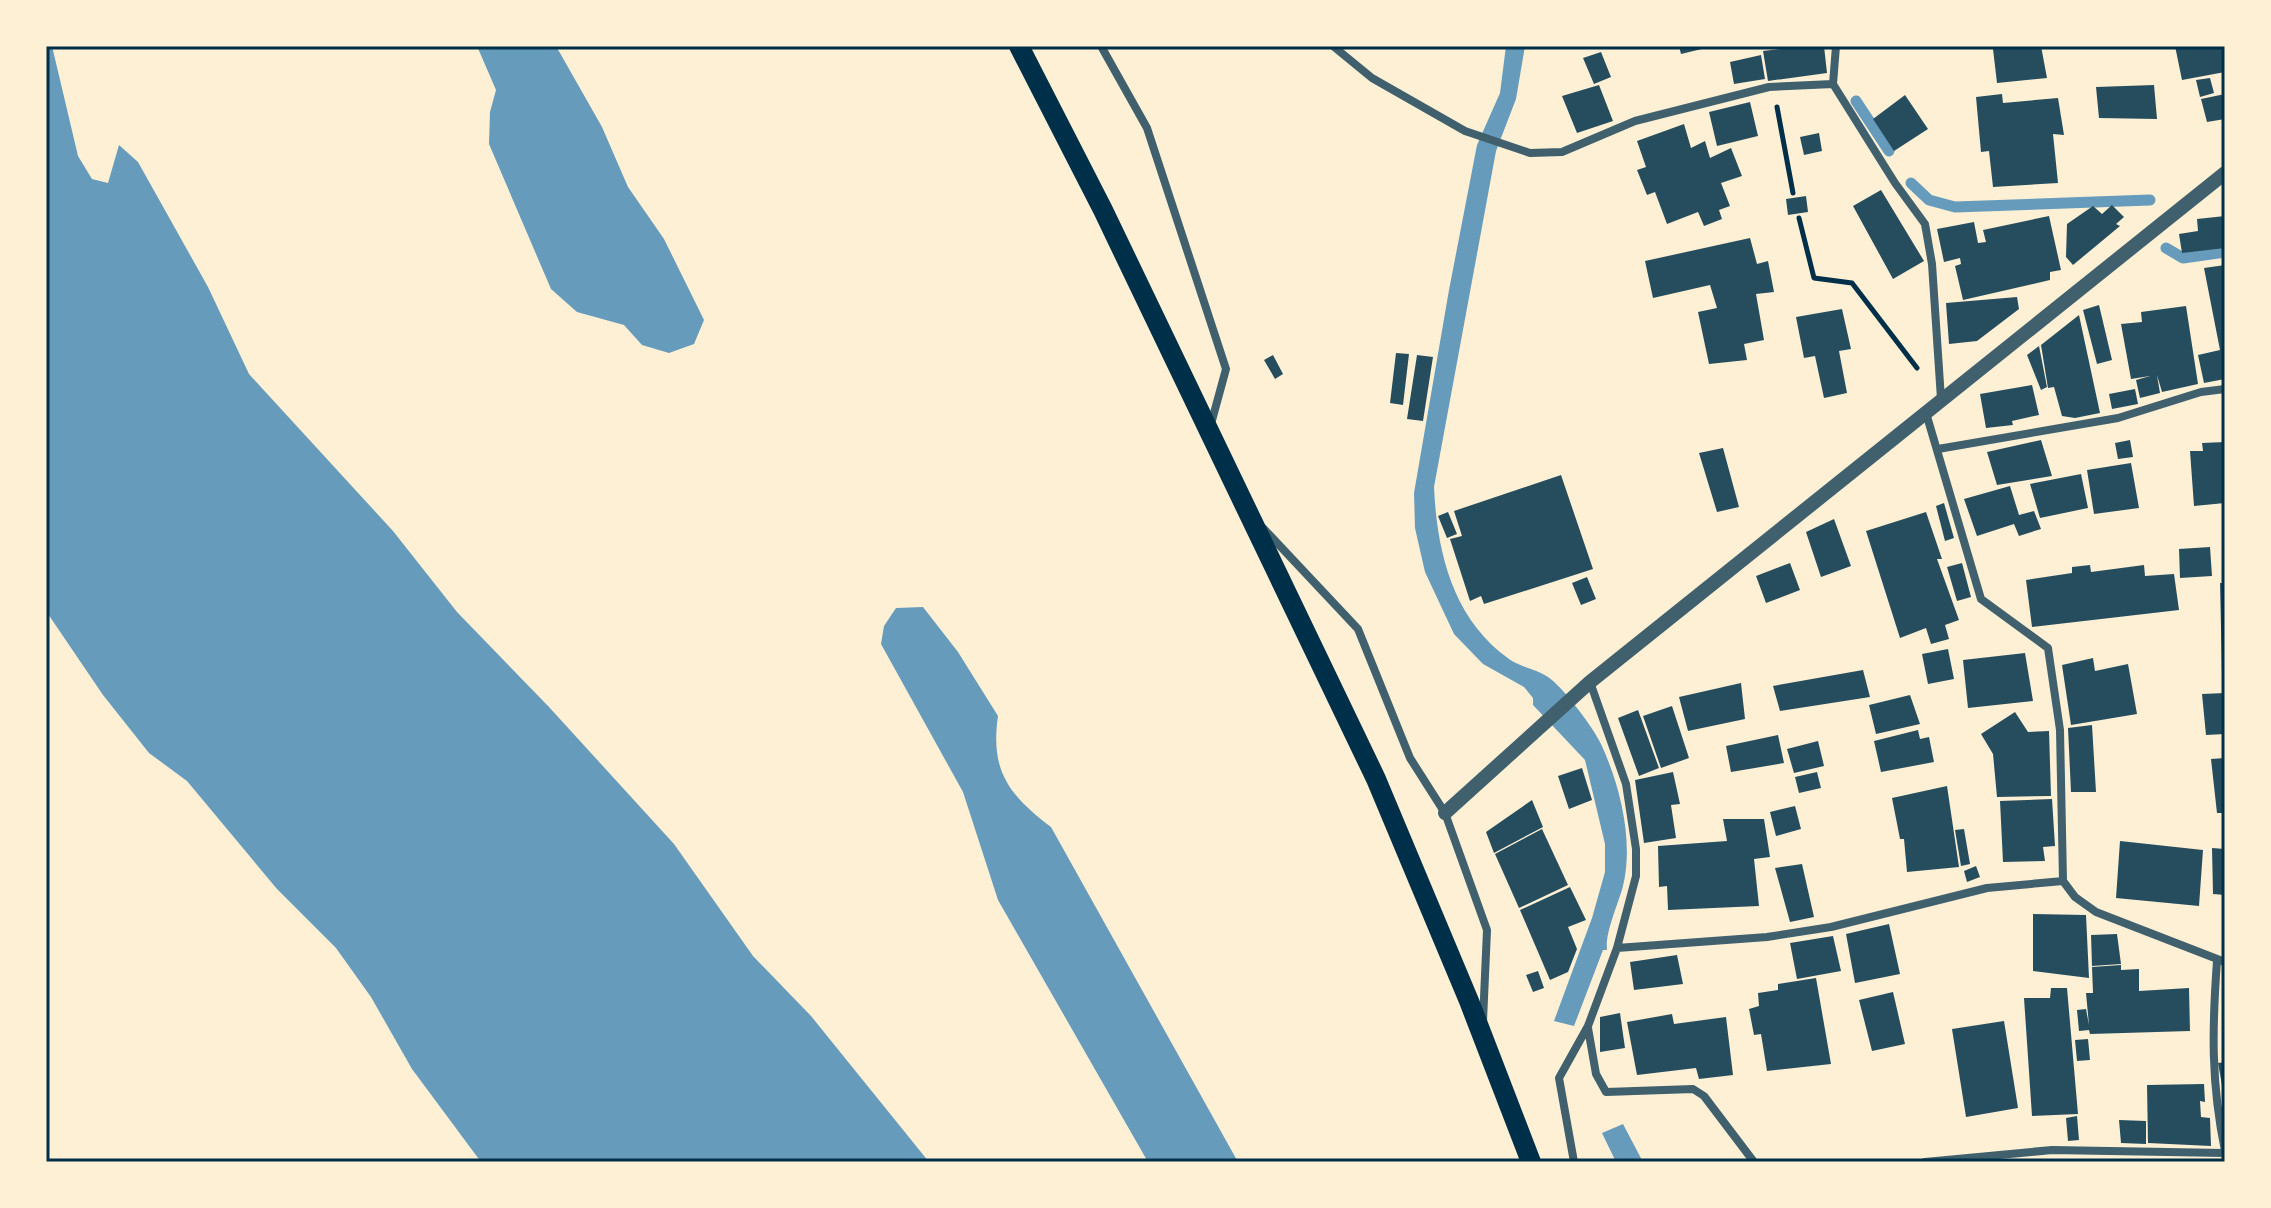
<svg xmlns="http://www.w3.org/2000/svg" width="2271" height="1208" font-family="'Alegreya Sans',sans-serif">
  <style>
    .water { fill: #669bbc }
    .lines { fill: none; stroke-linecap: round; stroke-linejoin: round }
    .stream { stroke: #669bbc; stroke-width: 11 }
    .building { fill: #264d5e }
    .path { stroke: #003049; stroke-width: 5 }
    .minor { stroke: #3f606c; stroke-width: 8 }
    .tertiary { stroke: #3f606c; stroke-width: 14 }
    .primary { stroke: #003049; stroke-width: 20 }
    .neatline { fill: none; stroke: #003049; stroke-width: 3 }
  </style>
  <rect width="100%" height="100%" fill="#fdf0d5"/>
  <!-- water -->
  <path class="water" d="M46,46H52L78,156L92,179L108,183L119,145L138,162L208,287L249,374L393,531L457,612L549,707L674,844L753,956L811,1016L929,1162H481L412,1069L371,997L336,948L277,889L187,781L149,753L103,695L46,611Z
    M477,46H556L602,127L628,187L664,239L704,320L694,344L669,353L642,345L624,325L577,312L551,289L489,144L490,112L496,90Z
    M1506,46H1525L1516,99L1496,151L1434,487C1437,553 1453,619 1509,659C1520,667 1536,669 1548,677C1563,687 1593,727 1601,744C1620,785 1634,841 1623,886C1618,905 1605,932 1607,950H1603L1574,1026L1554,1021L1592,918L1605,872V844L1585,760L1533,705V698L1524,687L1483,664L1454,634L1425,572L1415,528L1414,493L1449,290L1477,145L1500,93Z
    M923,607L958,652L998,716C990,771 1009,795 1051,827L1238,1162H1148L998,900L963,792L881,644L884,626L896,608Z
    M1623,1124L1643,1162H1616L1602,1133Z"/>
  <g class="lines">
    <!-- stream -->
    <path class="stream" d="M1856,101L1889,151
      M1911,183L1929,200L1955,207L2150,200
      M2166,248L2183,258L2225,252"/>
  </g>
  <!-- building -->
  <path class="building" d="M1679,46H1710V47L1681,54Z
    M1807,46H1824L1827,73L1768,81L1763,51Z
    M2014,46H2041L2047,78L1997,83L1993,49Z
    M2175,46H2225V72L2182,80Z
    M1601,52L1611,77L1594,84L1583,58Z
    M1761,55L1765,79L1734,84L1730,62Z
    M2210,78L2214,93L2200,97L2196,80Z
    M1599,85L1613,121L1577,133L1562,96Z
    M2154,85L2157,119L2099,118L2096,87Z
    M2002,94L2003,103L2058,98L2064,135L2053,134L2058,183L1993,187L1989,151L1981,152L1976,97Z
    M2225,94V119L2207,122L2201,99Z
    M1905,95L1928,129L1894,151L1873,119Z
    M1750,102L1758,136L1717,146L1709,112Z
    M1684,124L1691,148L1705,141L1710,158L1731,148L1742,176L1721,183L1730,206L1719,210L1722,219L1704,226L1698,212L1667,224L1655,192L1647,195L1637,170L1646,167L1637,141Z
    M1819,133L1822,151L1804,155L1800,137Z
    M1881,190L1924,261L1893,279L1853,206Z
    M1806,196L1808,212L1788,215L1786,199Z
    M2112,205L2124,217L2116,224L2120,226L2073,265L2066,257L2067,224L2093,206L2102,214Z
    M2049,216L2061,270L2050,272V280L1963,300L1955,266L1961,264L1960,258L1944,262L1937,229L1974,222L1978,243L1986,242L1983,230Z
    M2225,216V248L2182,253L2179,234L2198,231L2197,219Z
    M1750,238L1757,264L1768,261L1774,292L1756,294L1764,340L1744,344L1747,360L1709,364L1698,312L1717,308L1710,285L1653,298L1645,261Z
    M2225,265V379L2204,383L2198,355L2220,350L2204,268Z
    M2017,297L2019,309L1977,341L1949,344L1946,303Z
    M2099,305L2112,360L2097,364L2083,310Z
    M2186,306L2198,384L2162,392L2157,375L2160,393L2140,398L2136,380L2150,376L2131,379L2121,324L2142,322L2141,312Z
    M1842,309L1851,349L1839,351L1847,393L1824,398L1815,356L1804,358L1796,317Z
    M2079,315L2100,413L2075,418L2062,416L2054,387L2048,388L2041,345Z
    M2039,346L2047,387L2041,390L2027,355Z
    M1396,353L1409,354L1403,405L1390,403Z
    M1273,355L1283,374L1275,379L1264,360Z
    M1417,355L1433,357L1423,421L1407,419Z
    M2032,385L2039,415L2012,421L2013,425L1986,428L1980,394Z
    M2135,389L2138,404L2112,409L2109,394Z
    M2041,440L2052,476L1997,485L1987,452Z
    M2130,440L2133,457L2118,459L2115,443Z
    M2225,442V503L2194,506L2190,451H2203L2202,443Z
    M1723,448L1739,507L1717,512L1699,453Z
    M2131,463L2139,508L2094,514L2087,470Z
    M2081,474L2088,508L2040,518L2030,484Z
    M1561,475L1593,569L1484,604L1481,596L1470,601L1450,539L1462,536L1454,511Z
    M2010,486L2019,515L2034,511L2041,529L2019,536L2014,524L1977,536L1964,499Z
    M1944,503L1954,538L1945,541L1936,506Z
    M1448,512L1457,534L1447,538L1438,516Z
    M1926,512L1942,559H1937L1959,620L1945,625L1949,639L1931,644L1926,628L1900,638L1866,531Z
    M1834,519L1851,566L1821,577L1806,532Z
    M2210,547L2212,576L2180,578L2179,549Z
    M1790,563L1800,590L1766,603L1756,576Z
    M1962,563L1971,597L1957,601L1947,567Z
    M2090,565L2091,572L2144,565L2145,576L2174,574L2179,610L2032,627L2026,580L2072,573V567Z
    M1587,577L1596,599L1581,605L1572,583Z
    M2220,583H2225V674H2222Z
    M1948,649L1954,679L1928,684L1922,654Z
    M2025,653L2033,701L1968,708L1963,660Z
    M2093,658L2095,671L2128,664L2137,714L2071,725L2062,665Z
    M1863,670L1870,697L1780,711L1773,686Z
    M1741,683L1745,719L1688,731L1679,697Z
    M2225,693V734L2206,735L2202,694Z
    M1910,695L1920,724L1876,734L1869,705Z
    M1672,706L1689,758L1661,768L1643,716Z
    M1638,710L1659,768L1639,776L1618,718Z
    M2015,712L2028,732L2049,731L2051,796L1997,797L1993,754L1981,734Z
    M2092,725L2096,792H2071L2068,728Z
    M1918,730L1920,739L1929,737L1934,762L1881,772L1874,741Z
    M1778,735L1784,763L1731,772L1726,746Z
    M1818,741L1824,766L1794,773L1787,749Z
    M2225,758V813H2217L2211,759Z
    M1582,768L1592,800L1569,809L1558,776Z
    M1673,772L1680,804L1671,805L1676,838L1644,843L1635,780Z
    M1817,772L1821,788L1799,793L1795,777Z
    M1947,786L1959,867L1907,872L1904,839H1900L1892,798Z
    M2052,799L2055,846L2043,847L2045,861L2003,862L2000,801Z
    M1532,800L1543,827L1494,853L1486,832Z
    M1795,806L1801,829L1776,836L1770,812Z
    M1723,819H1764L1770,857L1754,859L1759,906L1668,910L1667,886L1659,887L1658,846L1727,841Z
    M1542,829L1568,885L1519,908L1495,854Z
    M1964,829L1970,864L1961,866L1955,830Z
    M2120,841L2203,850L2199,906L2116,898Z
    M2212,848L2225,849V895L2213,894Z
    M1802,864L1814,917L1790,922L1775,868Z
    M1976,866L1980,877L1967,882L1964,871Z
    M1570,887L1586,920L1568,927L1577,949L1568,972L1550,980L1520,910Z
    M2033,914L2086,915L2089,978L2033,971Z
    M1889,924L1900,974L1855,983L1846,934Z
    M2117,934L2121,964L2092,966L2091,935Z
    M1833,936L1841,971L1797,979L1790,943Z
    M1677,955L1683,984L1634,990L1630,962Z
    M2121,965V970L2139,969V991L2189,988L2190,1031L2090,1034L2089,1030L2079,1031L2077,1010L2086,1009L2089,1025L2086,993H2093L2092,967Z
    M1538,971L1544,988L1533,992L1526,975Z
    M1816,978L1831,1064L1767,1071L1761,1034L1754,1035L1749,1009L1759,1006L1758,993L1778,990V984Z
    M2051,988H2067L2078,1114L2032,1116L2024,998H2050Z
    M1893,992L1905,1044L1872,1051L1859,1000Z
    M1620,1013L1625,1048L1600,1052V1017Z
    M1672,1014L1674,1024L1726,1017L1733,1075L1699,1079L1696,1068L1637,1075L1627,1022Z
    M2004,1021L2018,1108L1966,1117L1952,1029Z
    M2088,1039L2090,1060L2077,1061L2075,1040Z
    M2225,1062V1091H2223L2218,1063Z
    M2204,1084L2205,1102L2200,1101L2201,1117L2210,1118L2211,1146L2148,1143L2147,1085Z
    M2077,1116L2079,1140L2068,1141L2066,1118Z
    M2119,1120L2146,1121V1144L2121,1143Z"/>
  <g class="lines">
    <!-- path -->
    <path class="path" d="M1777,107L1793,193
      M1799,218L1814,278L1852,283L1917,368"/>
    <!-- minor -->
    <path class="minor" d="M1101,46L1147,128L1226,369L1211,424
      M1333,46L1372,78L1465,131L1530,153L1562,152L1635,121L1769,87L1833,84
      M1836,46L1833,84L1895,183L1925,224L1932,264L1941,399
      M1926,413L1981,599L2048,648L2060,730L2063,881L2075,897L2096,912L2225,962
      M1938,449L2118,418L2201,392L2225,389
      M1263,528L1358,629L1410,758L1445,813L1487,930L1483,1021
      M1617,948L1767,937L1831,927L1987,888L2063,881
      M2217,961C2212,1029 2211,1083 2225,1151
      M1588,1028L1596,1074L1606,1092L1693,1089L1704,1096L1754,1162
      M1574,1162L1559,1078L1588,1026L1617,948L1636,876V849L1626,784L1590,682
      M1925,1162L2052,1150L2225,1153"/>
    <!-- tertiary -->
    <path class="tertiary" d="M1445,813L1590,682L2225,173"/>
    <!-- primary -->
    <path class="primary" d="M1019,46L1103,210L1376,779L1469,1001L1531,1162"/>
  </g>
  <!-- border -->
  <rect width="2271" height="1208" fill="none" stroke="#fdf0d5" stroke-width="96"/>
  <rect x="48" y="48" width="2175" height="1112" class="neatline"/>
</svg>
